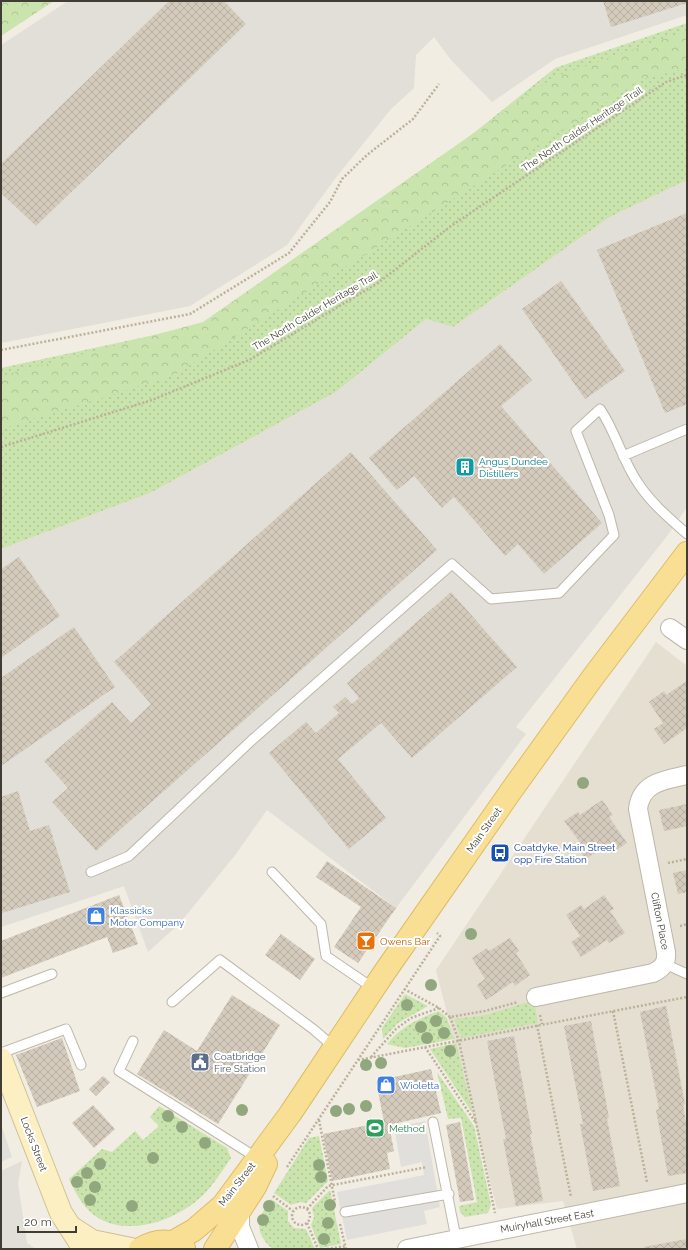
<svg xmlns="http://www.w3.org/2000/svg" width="688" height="1250" font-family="Raleway,sans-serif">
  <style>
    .residential { fill: #e4dfd1 }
    .industrial { fill: #e2ded8 }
    .grass { fill: url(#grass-dots) }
    .forest { fill: url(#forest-crowns) }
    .parking { fill: #e1dfdb }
    .building { fill: url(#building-cross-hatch) }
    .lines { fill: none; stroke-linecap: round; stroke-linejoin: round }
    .service-casing { stroke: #beb7a9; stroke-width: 11 }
    .minor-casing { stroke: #beb7a9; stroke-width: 20 }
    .secondary-casing { stroke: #cfc195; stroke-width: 24 }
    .primary-casing { stroke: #ddbc65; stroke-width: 24 }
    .path { stroke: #bcb098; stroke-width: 2.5; stroke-dasharray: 2 2; stroke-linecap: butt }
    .service { stroke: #fff; stroke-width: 9 }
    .minor { stroke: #fff; stroke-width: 18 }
    .secondary { stroke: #fcefc2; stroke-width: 22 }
    .primary { stroke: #f9df94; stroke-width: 22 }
    .tree { fill: #91a87e }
    .labels { text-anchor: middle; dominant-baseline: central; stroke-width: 4; stroke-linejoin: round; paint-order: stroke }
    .street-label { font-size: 10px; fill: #423d34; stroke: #fff }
    .culture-label { font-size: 10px; fill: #0d838f; stroke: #fff; text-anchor: start }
    .transit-label { font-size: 10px; fill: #164399; stroke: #fff; text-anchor: start }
    .shop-label { font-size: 10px; fill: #366cbe; stroke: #fff; text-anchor: start }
    .food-label { font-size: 10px; fill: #c56008; stroke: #fff; text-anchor: start }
    .service-label { font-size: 10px; fill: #4e5e75; stroke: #fff; text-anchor: start }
    .leisure-label { font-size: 10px; fill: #27864d; stroke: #fff; text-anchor: start }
  </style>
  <defs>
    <pattern id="grass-dots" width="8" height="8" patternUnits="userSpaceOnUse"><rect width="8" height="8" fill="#cae4ad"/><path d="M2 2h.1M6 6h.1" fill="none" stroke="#afc495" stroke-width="1.8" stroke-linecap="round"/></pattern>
    <pattern id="forest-crowns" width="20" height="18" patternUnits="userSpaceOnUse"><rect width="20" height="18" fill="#cae4ad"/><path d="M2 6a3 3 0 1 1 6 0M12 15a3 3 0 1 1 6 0" fill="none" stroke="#afc495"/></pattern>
    <pattern id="building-cross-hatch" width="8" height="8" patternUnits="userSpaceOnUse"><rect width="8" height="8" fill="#d4cbbc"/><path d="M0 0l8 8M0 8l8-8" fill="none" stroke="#b7afa2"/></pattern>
  </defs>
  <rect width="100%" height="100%" fill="#f1ede3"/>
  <!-- residential -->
  <path class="residential" d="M656,642L687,666V1249H577L563,1201L497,1209L436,970Z"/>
  <!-- industrial -->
  <path class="industrial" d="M68,1H687V15L555,59L492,102L451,60L434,37L416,55L414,88L391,109L334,180L287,245L190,306L1,343V45Z
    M687,180V507L667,536L516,727L526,734L396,908L267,810L236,854L179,924L148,952L124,886L1,927V549L150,493L336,392L426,319L453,327L610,217Z
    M22,1161L18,1184L27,1243L36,1249H1V1171Z"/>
  <!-- grass -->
  <path class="grass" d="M687,23V180L610,217L453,327L426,319L336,392L150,493L1,549V368L201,325L406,187L555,68Z
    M405,994L428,1006L398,1023L383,1039L382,1028Z
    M534,1000L538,1023L461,1038L454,1019L486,1015Z
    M439,1011L447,1018L454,1039L405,1048L387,1044C403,1025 416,1020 439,1011Z
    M456,1043L473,1114L430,1049Z
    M437,1072L474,1126L491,1205L488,1213L465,1217L460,1212L459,1206L477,1202L461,1118L448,1119Z
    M159,1106L227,1148L231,1158C222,1171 213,1186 201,1197C176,1220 132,1236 100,1219C85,1211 76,1194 69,1179L102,1149L112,1152L135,1131L143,1140L159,1126L150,1117Z
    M319,1136L328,1181L306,1203L300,1202L291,1205L274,1193L309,1138Z
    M330,1190L341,1244L320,1248L311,1225L314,1217L312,1208Z
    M271,1199L288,1211V1221L294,1228L306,1229L315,1249C303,1249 286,1250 274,1249C271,1248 267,1244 265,1241C253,1226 262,1212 271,1199Z"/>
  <!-- forest -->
  <path class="forest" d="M1,1H54L1,36Z
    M687,31V68L643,79L173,376L1,429V376L203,322L554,77Z"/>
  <!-- parking -->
  <path class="parking" d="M425,1121L440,1207L424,1211L427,1224L347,1240L337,1192L424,1175L422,1162L401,1167L394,1127Z
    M1,1124L12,1157L1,1162Z"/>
  <!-- building -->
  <path class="building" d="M169,1H224L246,24L36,226L1,193V164Z
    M603,1H687V3L611,27Z
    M687,213V404L665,413L597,250Z
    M561,281L625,371L585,399L522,309Z
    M500,344L532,380L501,406L602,523L544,574L518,544L505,556L454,497L442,508L414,476L397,490L369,458Z
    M351,452L437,550L96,851L52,802L68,788L44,761L112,702L131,723L151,704L114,662Z
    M19,557L60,616L1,658V569Z
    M451,592L517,667L412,758L381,723L338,759L386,818L349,849L269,753L306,722L316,733L339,713L333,707L345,697L352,704L359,698L347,683Z
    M74,627L115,687L1,766V678Z
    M687,681V728L664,744L654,729L663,723L649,702L664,691L666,695Z
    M18,791L30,831L49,825L70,892L2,913L1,797Z
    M602,800L613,815L609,817L627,843L612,853L606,845L586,859L575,844L579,841L564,821L578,812L580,815Z
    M687,804V826L664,831L659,810Z
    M327,861L396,908L358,963L334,947L361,907L316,877Z
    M687,870V892L678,894L673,873Z
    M119,895L138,944L113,953L107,937L1,978V941Z
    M604,895L614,909L610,911L625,933L609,943L607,940L581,957L571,942L580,936L566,915L581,905L584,909Z
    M281,934L315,959L300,980L265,955Z
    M510,938L519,951L516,953L530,975L515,986L513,982L486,1000L477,985L485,979L472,958L487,948L489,951Z
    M232,995L280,1025L218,1124L137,1074L164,1030L197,1051Z
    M666,1006L685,1104L683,1105L687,1128V1173L668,1176L656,1110L659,1109L640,1012Z
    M591,1021L609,1118L607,1119L620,1186L593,1191L580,1124H583L564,1026Z
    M514,1036L532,1134H530L543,1201L516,1206L503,1139H506L487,1041Z
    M62,1038L80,1091L37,1107L16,1055Z
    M431,1069L441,1113L389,1125L394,1151L387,1153L390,1169L332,1181L323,1134L384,1122L376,1081Z
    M103,1076L110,1082L96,1096L89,1089Z
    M93,1105L115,1129L94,1148L72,1123Z
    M460,1122L474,1200L460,1202L446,1125Z
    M687,1239V1249H644V1247Z"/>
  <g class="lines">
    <!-- service casing -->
    <g class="service-casing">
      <path id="service" d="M623,456L687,429
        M91,872L129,856L252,740L452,564L491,599L559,593L614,535L609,515L576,431L600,409C616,432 622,460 638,483C651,503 669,518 687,534
        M272,872L321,924L326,956L373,988
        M665,964L687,974
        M1,993L52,974
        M172,1002L220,960L313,1029L334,1047
        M133,1041L119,1071L257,1158
        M1,1053L66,1029L81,1065
        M433,1122L456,1238
        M345,1212L449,1194"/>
    </g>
    <!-- minor casing -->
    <g class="minor-casing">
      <path id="minor" d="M670,628L687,640
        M536,997L653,973C663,968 667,963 666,952L638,809C641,782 665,780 687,775
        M240,1211V1227L249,1249
        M407,1249L687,1193"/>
    </g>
    <!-- secondary casing -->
    <g class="secondary-casing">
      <path id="secondary" d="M1,1059L61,1213L84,1249
        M72,1228L92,1241L131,1249"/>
    </g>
    <!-- primary casing -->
    <g class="primary-casing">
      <path id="primary" d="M173,1242L194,1230L223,1205L290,1114L384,973L511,791L593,677L687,553
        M140,1249C155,1240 169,1238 184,1248
        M215,1249L255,1187L266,1164"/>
    </g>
    <!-- path -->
    <path class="path" d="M1,350L190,314L289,253L330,202L342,179L367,155L413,119L439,84
      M1,447L152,400L249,360L378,283L451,226L666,82L687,75
      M668,863L687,859
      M680,926L687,924
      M404,989L439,1008L450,1017L485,1011L518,1002
      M613,1011L647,1182
      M540,1015L542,1024
      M450,1017L459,1041L495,1213
      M537,1025L571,1197
      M425,1047L476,1123
      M371,1057L396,1029L411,1018L439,1008
      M358,1060L687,997
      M319,1120L335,1202
      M287,1167L440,936L437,933
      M273,1196L293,1211
      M292 1216a9 9 0 1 1 18 0a9 9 0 1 1-18 0Z
      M307,1209L328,1186L427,1167
      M307,1223L318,1249
      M340,1224L346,1249
      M327,1249L346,1246"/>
    <!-- service -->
    <use href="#service" class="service"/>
    <!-- minor -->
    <use href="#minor" class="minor"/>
    <!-- secondary -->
    <use href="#secondary" class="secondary"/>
    <!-- primary -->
    <use href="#primary" class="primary"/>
  </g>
  <!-- trees -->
  <g class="tree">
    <circle cx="583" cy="783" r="6"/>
    <circle cx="471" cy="934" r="6"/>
    <circle cx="431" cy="985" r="6"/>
    <circle cx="407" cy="1005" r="6"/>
    <circle cx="436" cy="1021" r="6"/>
    <circle cx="421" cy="1027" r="6"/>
    <circle cx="444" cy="1033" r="6"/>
    <circle cx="427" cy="1038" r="6"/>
    <circle cx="450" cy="1051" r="6"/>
    <circle cx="381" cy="1063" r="6"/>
    <circle cx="366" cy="1065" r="6"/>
    <circle cx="366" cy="1106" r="6"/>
    <circle cx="349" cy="1109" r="6"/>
    <circle cx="242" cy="1110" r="6"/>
    <circle cx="336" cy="1111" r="6"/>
    <circle cx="168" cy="1116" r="6"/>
    <circle cx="182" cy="1127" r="6"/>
    <circle cx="205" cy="1143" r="6"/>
    <circle cx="153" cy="1158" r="6"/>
    <circle cx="100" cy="1164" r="6"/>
    <circle cx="319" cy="1165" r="6"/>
    <circle cx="87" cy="1173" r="6"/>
    <circle cx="321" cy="1177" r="6"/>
    <circle cx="77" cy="1182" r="6"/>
    <circle cx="95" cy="1187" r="6"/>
    <circle cx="90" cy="1200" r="6"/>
    <circle cx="330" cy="1205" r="6"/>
    <circle cx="132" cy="1206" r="6"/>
    <circle cx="269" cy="1206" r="6"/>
    <circle cx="263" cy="1220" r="6"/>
    <circle cx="328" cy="1223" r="6"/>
    <circle cx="324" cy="1239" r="6"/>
  </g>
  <!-- icons -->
  <defs>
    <g id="building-square" transform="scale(1)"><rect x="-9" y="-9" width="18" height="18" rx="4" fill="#0f9aa8" stroke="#fff"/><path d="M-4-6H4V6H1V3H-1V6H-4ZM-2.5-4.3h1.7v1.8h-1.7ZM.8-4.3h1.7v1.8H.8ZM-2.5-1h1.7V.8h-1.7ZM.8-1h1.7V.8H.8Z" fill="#fff"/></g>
    <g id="bus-square" transform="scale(1)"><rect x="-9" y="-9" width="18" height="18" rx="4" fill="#1a4fb4" stroke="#fff"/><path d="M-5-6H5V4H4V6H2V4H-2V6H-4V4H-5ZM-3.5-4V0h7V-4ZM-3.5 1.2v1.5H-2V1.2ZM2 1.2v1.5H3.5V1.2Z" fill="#fff"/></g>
    <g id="shop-square" transform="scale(1)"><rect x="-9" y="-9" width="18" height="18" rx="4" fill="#3f7fe0" stroke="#fff"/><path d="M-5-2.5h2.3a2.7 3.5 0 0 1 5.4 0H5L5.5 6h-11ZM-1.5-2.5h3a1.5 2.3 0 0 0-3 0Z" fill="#fff"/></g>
    <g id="bar-square" transform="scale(1)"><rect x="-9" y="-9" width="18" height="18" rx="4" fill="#e8710a" stroke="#fff"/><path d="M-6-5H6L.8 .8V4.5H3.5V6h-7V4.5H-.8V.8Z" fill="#fff"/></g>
    <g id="civic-square" transform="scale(1)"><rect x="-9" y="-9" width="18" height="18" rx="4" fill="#5c6f8a" stroke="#fff"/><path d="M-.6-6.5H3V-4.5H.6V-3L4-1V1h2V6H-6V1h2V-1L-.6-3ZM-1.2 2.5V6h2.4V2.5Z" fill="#fff"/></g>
    <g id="stadium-square" transform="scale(1)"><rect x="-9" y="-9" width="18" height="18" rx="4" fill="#2e9e5b" stroke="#fff"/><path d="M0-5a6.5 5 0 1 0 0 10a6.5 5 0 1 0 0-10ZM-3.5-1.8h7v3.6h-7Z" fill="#fff"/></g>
  </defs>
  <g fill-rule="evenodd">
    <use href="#building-square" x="465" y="467"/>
    <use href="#bus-square" x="500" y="853"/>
    <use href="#shop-square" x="96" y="916"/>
    <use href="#bar-square" x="366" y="941"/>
    <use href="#civic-square" x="200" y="1062"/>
    <use href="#shop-square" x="386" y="1085"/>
    <use href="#stadium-square" x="375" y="1128"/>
  </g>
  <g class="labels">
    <!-- street labels -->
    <g class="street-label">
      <text transform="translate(582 129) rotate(-34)">The North Calder Heritage Trail</text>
      <text transform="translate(315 311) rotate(-31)">The North Calder Heritage Trail</text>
      <text transform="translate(484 830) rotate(-55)">Main Street</text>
      <text transform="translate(660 921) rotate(79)">Clifton Place</text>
      <text transform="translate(34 1144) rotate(69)">Locks Street</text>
      <text transform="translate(237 1184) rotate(-52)">Main Street</text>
      <text transform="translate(547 1221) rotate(-10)">Muiryhall Street East</text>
    </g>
    <!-- culture labels -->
    <g class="culture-label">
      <text x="479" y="461">Angus Dundee<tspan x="479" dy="12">Distillers</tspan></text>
    </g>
    <!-- transit labels -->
    <g class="transit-label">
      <text x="514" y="847">Coatdyke, Main Street<tspan x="514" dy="12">opp Fire Station</tspan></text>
    </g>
    <!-- shop labels -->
    <g class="shop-label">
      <text x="110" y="910">Klassicks<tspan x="110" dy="12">Motor Company</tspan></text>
      <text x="400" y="1085">Wioletta</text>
    </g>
    <!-- food labels -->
    <g class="food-label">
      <text x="380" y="941">Owens Bar</text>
    </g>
    <!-- service labels -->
    <g class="service-label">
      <text x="214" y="1056">Coatbridge<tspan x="214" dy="12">Fire Station</tspan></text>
    </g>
    <!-- leisure labels -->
    <g class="leisure-label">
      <text x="389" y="1128">Method</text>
    </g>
  </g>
  <!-- border -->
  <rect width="688" height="1250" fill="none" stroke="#423d34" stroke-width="4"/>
  <!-- scale -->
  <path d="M18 1226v6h58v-6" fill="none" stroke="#423d34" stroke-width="2"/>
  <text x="24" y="1226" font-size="12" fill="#423d34" stroke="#ffffff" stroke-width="3" paint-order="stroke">20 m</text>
</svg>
